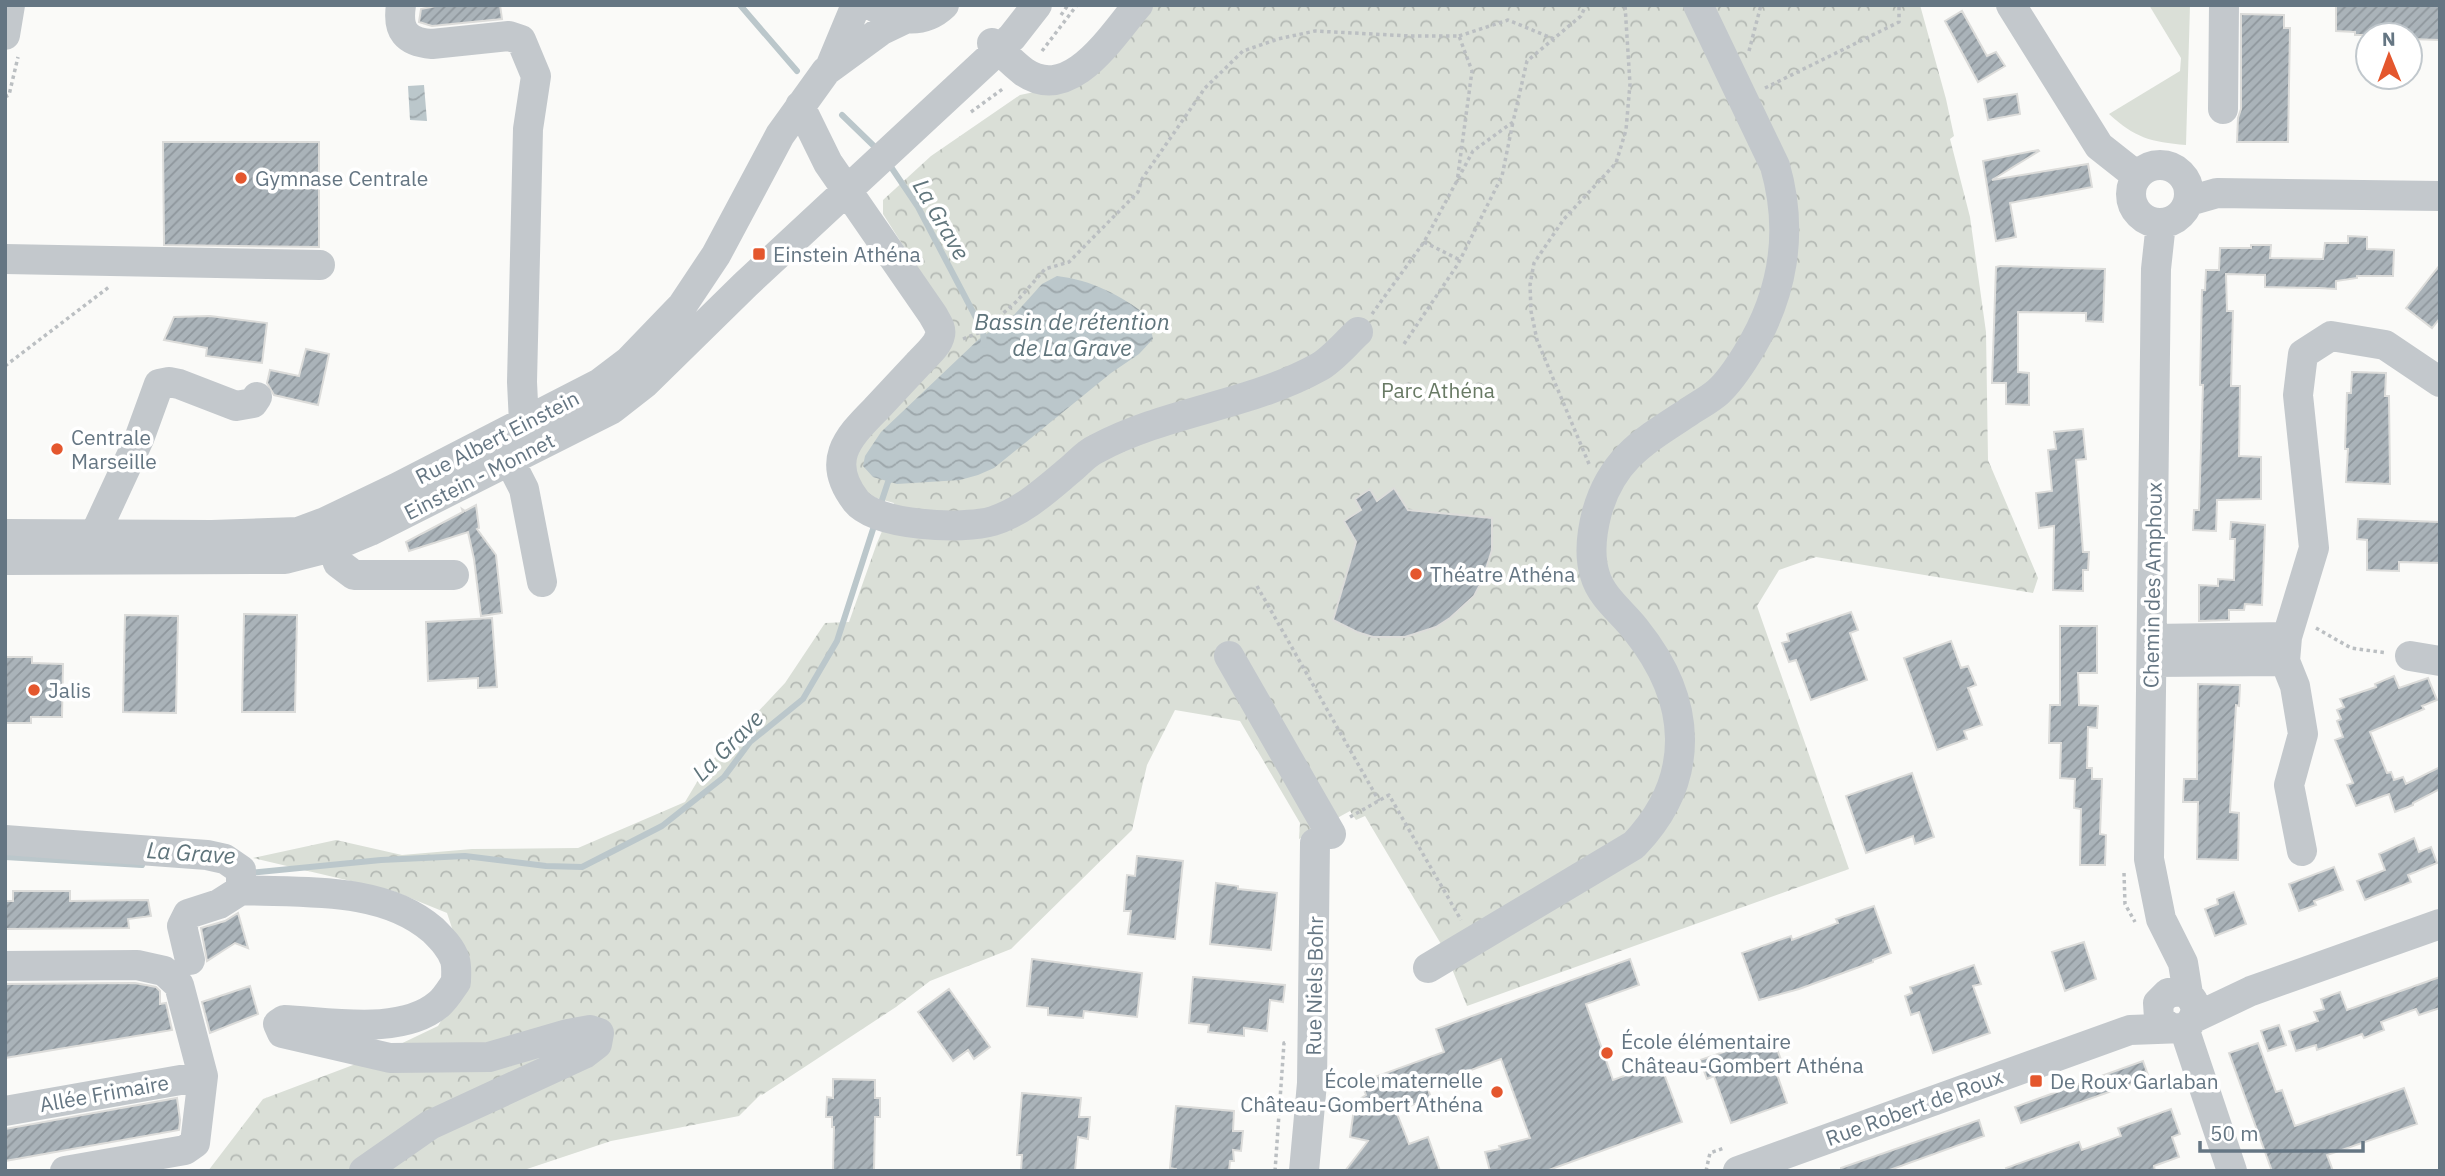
<svg xmlns="http://www.w3.org/2000/svg" width="2445" height="1176" font-family="'IBM Plex Sans',sans-serif">
  <style>
    .green { fill: #dadfd7 }
    .forest { fill: url(#forest-crowns) }
    .water { fill: url(#water-waves) }
    .lines { fill: none; stroke-linecap: round; stroke-linejoin: round }
    .stream { stroke: #bbc7cb; stroke-width: 6 }
    .building { fill: url(#building-hatch); stroke: #dcdcda; stroke-width: 2 }
    .path { stroke: #bbbfc2; stroke-width: 3.5; stroke-dasharray: 3.5 3.5; stroke-linecap: butt }
    .minor { stroke: #c3c8cc; stroke-width: 30 }
    .poi-dot { fill: #e4572e; stroke: #fff; stroke-width: 2.5 }
    .labels { text-anchor: middle; dominant-baseline: central; stroke-width: 7; stroke-linejoin: round; paint-order: stroke }
    .poi-label { font-size: 21px; fill: #657683; stroke: #fff; text-anchor: start }
    .park-label { font-size: 21px; fill: #687a64; stroke: #fff }
    .street-label { font-size: 21px; fill: #657683; stroke: #fff }
    .water-label { font-size: 23px; font-style: italic; fill: #60757c; stroke: #fff }
  </style>
  <defs>
    <pattern id="forest-crowns" width="20" height="18" patternUnits="userSpaceOnUse" patternTransform="scale(1.75)"><rect width="20" height="18" fill="#dadfd7"/><path d="M2 6a3 3 0 1 1 6 0M12 15a3 3 0 1 1 6 0" fill="none" stroke="#b4b9b4"/></pattern>
    <pattern id="water-waves" width="16" height="10" patternUnits="userSpaceOnUse" patternTransform="scale(1.75)"><rect width="16" height="10" fill="#bbc7cb"/><path d="M0 5q4-4 8 0t8 0" fill="none" stroke="#9ca6aa"/></pattern>
    <pattern id="building-hatch" width="6" height="6" patternUnits="userSpaceOnUse" patternTransform="scale(1.75)"><rect width="6" height="6" fill="#aab3b9"/><path d="M-1 1l2-2M0 6l6-6M5 7l2-2" fill="none" stroke="#8e969c"/></pattern>
  </defs>
  <rect width="100%" height="100%" fill="#fafaf8"/>
  <!-- green -->
  <path class="green" d="M2149,5H2190L2186,145C2151,142 2135,138 2109,114L2180,71L2181,58Z"/>
  <!-- forest -->
  <path class="forest" d="M1151,5H1920L1946,99L1954,136L1950,139L1970,217L1986,332L1988,460L2038,578L2033,593L1816,557L1779,570L1757,606L1849,869L1467,1006L1444,949L1365,816L1356,820L1350,811L1299,839L1300,823L1240,721L1175,710L1147,765L1132,830L1011,949L930,981L896,1007L762,1095L761,1094L739,1116L611,1141L521,1171H208L263,1099L369,1059L438,1026L468,976L447,913L393,891L253,858L336,840L402,855L472,849L578,848L685,802L706,767L785,683L825,623L849,622L877,543L894,503L869,496L846,459L946,313L883,214V200L931,156L1020,95L1039,91Z"/>
  <!-- water -->
  <path class="water" d="M424,85L427,121L410,120L408,86Z
    M1057,276C1092,280 1120,295 1148,316L1153,339L1139,354L1111,373L994,468L978,475L960,480L897,484L873,477L863,466L865,456L881,432L979,339L1014,315L1042,284Z"/>
  <g class="lines">
    <!-- stream -->
    <path class="stream" d="M740,5L797,71
      M842,115L878,150
      M889,164L918,207L983,331L984,345
      M880,506L888,482L892,478
      M5,857L142,865
      M250,873L381,860L465,856L546,866L582,867L662,826L724,777L750,742L803,699L837,641L875,523"/>
  </g>
  <!-- building -->
  <path class="building" d="M441,5H500L502,19L432,26L419,22L421,9Z
    M2336,5H2440V40L2410,39V35H2355V32L2336,31Z
    M1962,11L1987,56L1996,52L2005,66L1978,82L1945,21Z
    M2241,14L2284,15V28H2290L2288,142H2237L2238,118L2241,109Z
    M2017,94L2020,114L1988,120L1984,99Z
    M163,142H319V247L164,245Z
    M2038,150L2039,151L1992,180L2088,164L2092,187L2010,203L2016,237L1996,241L1983,161Z
    M2348,236L2367,237V249L2394,250L2393,276H2357V278L2336,281V289L2319,288L2265,287V275L2226,274L2227,311H2233L2231,386H2240L2239,456L2261,457V499L2217,500L2216,531L2193,530L2194,510H2199L2203,385H2200L2202,290H2205L2206,270H2219L2220,248H2251V245H2271L2270,258L2323,259L2325,243H2348Z
    M2440,265V318L2432,328L2406,308Z
    M2000,266L2105,269L2103,322L2086,321V313L2018,312V372L2029,373V405L2006,404V383H1992L1996,267Z
    M210,316L267,323L262,363L206,356L207,348L164,340L174,317Z
    M306,349L329,354L318,405L274,395L267,383L270,370L299,376Z
    M2352,372L2386,373L2385,396H2389L2390,484L2346,482L2348,449H2345L2347,393H2351Z
    M2083,429L2086,459L2076,460L2083,552H2089L2088,570H2083V591L2053,590L2054,526L2039,528L2036,493L2052,491L2048,450L2056,449L2054,432Z
    M1394,488L1408,510L1492,518V550L1482,581L1474,596L1450,618L1436,627L1405,637H1373L1357,632L1333,620L1356,542L1344,521L1361,510L1355,499L1370,489L1377,501Z
    M476,505L479,528L477,529L496,555L502,613L481,616L474,559L468,532L409,551L406,542L463,512L462,509L465,511Z
    M2358,519L2440,522V563L2399,562V571L2367,570V540L2357,539Z
    M2231,522L2265,525L2262,605L2245,604L2244,610H2229V620L2199,621V585L2218,586V579L2234,580L2235,539H2230Z
    M1851,612L1858,630L1850,633L1867,680L1811,700L1796,660L1789,662L1782,643L1789,641L1787,634Z
    M244,614L297,615L295,712H242Z
    M125,615L178,616L176,713L123,712Z
    M492,618L497,687L478,688V678L428,681L426,622Z
    M2060,626H2097V673H2078L2079,705L2098,706L2097,728L2088,727L2087,768H2092V779H2102L2100,834L2106,835L2105,865H2080L2081,809L2074,808L2075,779L2060,778L2061,743H2049L2050,705H2060Z
    M1951,641L1961,668L1968,666L1976,685L1968,688L1982,725L1964,731L1967,739L1937,750L1904,658Z
    M6,657H32V663L63,664L62,717H31V723H5Z
    M2394,676L2399,688L2428,678L2437,700L2422,706L2424,709L2370,732L2387,773L2391,772L2394,780L2403,777L2406,784L2440,767V789L2413,803V805L2395,812L2389,794L2356,806L2347,785L2353,783L2335,740L2343,737L2337,721L2341,719L2337,710L2344,707L2340,699L2376,687L2375,684Z
    M2198,684L2240,685L2239,706L2236,705L2230,812L2239,813L2238,860L2197,859L2198,802H2183L2184,779H2197Z
    M1912,773L1934,837L1915,844L1913,836L1866,853L1846,796Z
    M2414,838L2419,852L2431,847L2437,863L2408,875L2411,882L2365,900L2357,881L2385,870L2379,854Z
    M1137,856L1183,861L1175,939L1128,934L1131,911H1124L1127,875L1135,876Z
    M2334,867L2343,890L2314,901L2316,905L2299,911L2289,884Z
    M1216,883L1238,886V889L1277,893L1271,950L1210,944Z
    M13,891H70V901L148,900L151,916L128,919L129,928L5,929V901H13Z
    M2234,892L2246,924L2215,936L2205,909L2218,904L2217,899Z
    M1874,906L1891,953L1873,960V962L1799,989L1759,1000L1742,953L1791,936L1792,940L1838,923L1836,919Z
    M238,913L248,948L235,943L207,961L201,928L225,921Z
    M2084,942L2096,979L2065,991L2052,952Z
    M1032,959L1142,973L1137,1017L1084,1011L1083,1018L1048,1015V1008L1027,1006Z
    M1630,959L1639,985L1586,1004L1613,1080L1660,1063L1682,1122L1546,1171H1490L1485,1152L1500,1149L1499,1146L1530,1138L1501,1059L1427,1086L1431,1098L1396,1111L1409,1144L1428,1137L1440,1171H1345L1368,1141L1350,1137L1355,1102L1366,1095L1361,1082L1444,1052L1436,1029Z
    M1974,965L1981,984L1973,986L1990,1033L1933,1053L1919,1012L1911,1015L1905,996L1912,993L1910,987Z
    M1193,977L1285,985L1283,1002L1270,1000L1267,1031L1244,1028V1036L1208,1032L1209,1025L1189,1023Z
    M2440,977V1008L2419,1015L2416,1009L2381,1022L2384,1030L2364,1038L2362,1034L2317,1050L2316,1045L2296,1051L2289,1031L2318,1021L2314,1012L2324,1009L2321,999L2340,992L2347,1010Z
    M135,983L156,987L160,991V1004L166,1003L172,1030L5,1058V984Z
    M250,986L258,1014L210,1033L202,1002Z
    M949,989L990,1047L974,1059L968,1050L953,1061L918,1012Z
    M2279,1025L2286,1045L2268,1051L2261,1031Z
    M1774,1041L1781,1060L1773,1063L1787,1103L1731,1123L1714,1076L1707,1079L1700,1060L1747,1044L1749,1050Z
    M2258,1043L2276,1092L2282,1090L2295,1126L2404,1088L2417,1124L2327,1155L2333,1171H2272L2229,1053Z
    M2143,1061L2149,1078L2021,1123L2015,1107Z
    M833,1079L875,1080V1098H880V1117H875L874,1171H833L834,1127H832V1117H826L827,1097L833,1098Z
    M1022,1093L1081,1098L1079,1117H1090L1088,1139L1078,1137L1075,1171H1021L1022,1155H1017Z
    M177,1098L180,1120L179,1130L5,1161V1129Z
    M1176,1106L1234,1111L1233,1131H1243L1241,1151L1233,1150L1234,1161H1230L1229,1171H1176V1169L1170,1168Z
    M2171,1109L2180,1134L2172,1137L2179,1157L2154,1166L2155,1171H2007L2006,1168L2079,1142L2082,1150L2121,1136L2118,1128Z
    M1979,1120L1984,1136L1887,1171H1841V1168Z"/>
  <g class="lines">
    <!-- path -->
    <path class="path" d="M1061,15L1068,5
      M1459,36L1508,20L1554,39
      M1042,51L1077,5
      M1749,51L1761,5
      M1765,88L1899,22V5
      M5,97L9,95L18,57
      M971,112L1004,88
      M1424,242L1460,260
      M1372,314L1424,242L1473,151L1513,122L1527,61L1581,16L1586,5
      M963,339L983,331L1017,301L1045,269L1069,262L1138,192L1142,179L1205,88L1243,51L1278,39L1315,31L1410,36H1459L1472,71L1457,182
      M1404,344L1458,264L1502,176L1513,122
      M5,366L109,287
      M1589,464L1537,340L1531,311L1530,285L1534,263L1564,219L1616,163L1626,130L1630,84L1625,5
      M1257,586L1379,801
      M2316,628L2351,648L2387,653
      M1350,817L1389,795L1461,920
      M2124,873L2125,904L2135,922
      M1275,1171L1284,1043L1287,1042
      M1706,1171L1710,1153L1724,1148"/>
    <!-- minor -->
    <path class="minor" d="M401,5C397,31 406,42 432,44L509,36L521,40L536,76L528,129L522,382L524,423
      M871,5C894,20 922,26 944,5
      M2011,5L2099,146L2137,176
      M5,35L10,5
      M992,43C1002,52 1013,64 1024,72C1071,104 1112,35 1138,5
      M831,65L856,5
      M800,106L828,163L933,315C936,321 942,328 940,335C938,346 925,356 918,364C903,380 889,395 875,410C846,439 826,462 856,501C876,526 963,530 993,521C1024,511 1047,489 1071,469C1079,462 1087,453 1096,449C1166,411 1249,406 1319,367C1333,359 1346,343 1358,332
      M2223,109L2224,5
      M2131 194a29 29 0 1 1 58 0a29 29 0 1 1-58 0Z
      M2189,201L2217,193L2440,196
      M2161,223L2156,269L2149,859L2161,919L2183,963L2188,994
      M5,259L320,265
      M501,444L524,489L542,582
      M327,528L338,563L354,575H454
      M5,534L212,535L298,532L325,522L396,488L600,383L629,361L682,306L716,255L780,135L826,71L882,30L905,19
      M95,534L139,439L159,384L169,382L179,384L236,406L253,403L257,397
      M5,560L285,559L332,547L370,531L612,409L644,384L746,284L1012,37L1037,5
      M2152,639L2287,637
      M1229,656L1331,834
      M2410,656L2440,661
      M2152,662L2285,661
      M5,840L207,855L225,859L241,870V890L219,904L188,914L182,926L190,960
      M2302,851L2289,785L2303,734L2295,686L2285,661L2287,637L2314,548L2298,395L2303,354L2331,336L2385,345L2440,382
      M241,890C303,893 383,886 433,930C442,939 451,948 455,960C457,967 456,975 456,982C451,989 446,998 439,1004C402,1036 330,1022 284,1020L278,1024L282,1033L390,1058L489,1057L568,1034L590,1030L599,1033L597,1044L584,1054L430,1125L364,1171
      M5,966L137,965L164,971L179,985L203,1076L195,1143L185,1150L65,1171
      M1428,968L1634,845C1698,778 1692,700 1636,630C1623,613 1601,597 1595,575C1589,556 1592,531 1597,512C1612,459 1644,441 1687,413C1697,406 1709,400 1718,392C1730,381 1739,367 1747,354C1783,296 1794,232 1775,166L1698,5
      M2194,1018L2251,991L2440,924
      M2184,1028L2232,1171
      M5,1111L203,1076
      M1304,1171L1312,1083L1315,843
      M1738,1171L2130,1030L2184,1028C2200,1017 2199,999 2181,991L2168,993L2158,1003L2159,1018L2170,1028"/>
  </g>
  <!-- markers -->
  <g class="poi-dot">
    <circle cx="241" cy="178" r="7"/>
    <rect x="752" y="247" width="14" height="14" rx="3.5"/>
    <circle cx="57" cy="449" r="7"/>
    <circle cx="1416" cy="574" r="7"/>
    <circle cx="34" cy="690" r="7"/>
    <circle cx="1607" cy="1053" r="7"/>
    <rect x="2029" y="1074" width="14" height="14" rx="3.5"/>
    <circle cx="1497" cy="1092" r="7"/>
  </g>
  <g class="labels">
    <!-- poi labels -->
    <g class="poi-label">
      <text x="255" y="178">Gymnase Centrale</text>
      <text x="773" y="254">Einstein Athéna</text>
      <text x="71" y="437">Centrale<tspan x="71" dy="24">Marseille</tspan></text>
      <text x="1430" y="574">Théatre Athéna</text>
      <text x="48" y="690">Jalis</text>
      <text x="1621" y="1041">École élémentaire<tspan x="1621" dy="24">Château-Gombert Athéna</tspan></text>
      <text x="1483" y="1080" text-anchor="end">École maternelle<tspan x="1483" dy="24">Château-Gombert Athéna</tspan></text>
      <text x="2050" y="1081">De Roux Garlaban</text>
    </g>
    <!-- park labels -->
    <g class="park-label">
      <text x="1438" y="390">Parc Athéna</text>
    </g>
    <!-- street labels -->
    <g class="street-label">
      <text transform="translate(497 437) rotate(-27)">Rue Albert Einstein</text>
      <text transform="translate(479 476) rotate(-27)">Einstein - Monnet</text>
      <text transform="translate(2152 585) rotate(-89)">Chemin des Amphoux</text>
      <text transform="translate(1314 986) rotate(-89)">Rue Niels Bohr</text>
      <text transform="translate(104 1093) rotate(-10)">Allée Frimaire</text>
      <text transform="translate(1914 1107) rotate(-20)">Rue Robert de Roux</text>
    </g>
    <!-- water labels -->
    <g class="water-label">
      <text transform="translate(942 219) rotate(60)">La Grave</text>
      <text x="1072" y="321">Bassin de rétention<tspan x="1072" dy="26">de La Grave</tspan></text>
      <text transform="translate(727 745) rotate(-45)">La Grave</text>
      <text transform="translate(191 852) rotate(4)">La Grave</text>
    </g>
  </g>
  <!-- border -->
  <rect width="2445" height="1176" fill="none" stroke="#657683" stroke-width="14"/>
  <!-- north arrow -->
  <g transform="translate(2389 56) rotate(359)"><circle r="33" fill="#ffffff" stroke="#c1c8cd" stroke-width="2"/>
  <path d="M0-5L12 26L0 18L-12 26Z" fill="#e4572e"/>
  <text y="-10" font-size="19" font-weight="bold" text-anchor="middle" fill="#657683">N</text>
  </g>
  <!-- scale -->
  <path d="M2200 1141v10h163v-10" fill="none" stroke="#657683" stroke-width="3.5"/>
  <text x="2210" y="1141" font-size="21" fill="#657683" stroke="#ffffff" stroke-width="5" paint-order="stroke">50 m</text>
</svg>
